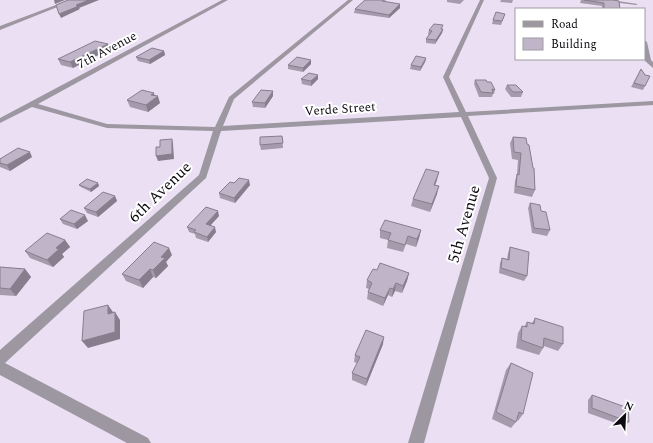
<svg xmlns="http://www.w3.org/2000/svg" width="653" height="443" font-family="Spectral,serif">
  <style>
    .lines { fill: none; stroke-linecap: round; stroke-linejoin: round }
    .minor { fill: #9c97a0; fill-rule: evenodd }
    .wall { fill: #a59bad }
    .shaded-wall { fill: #867e8d }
    .building { fill: #c0b4c9; stroke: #867e8d }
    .labels { text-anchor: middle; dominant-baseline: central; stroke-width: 4; stroke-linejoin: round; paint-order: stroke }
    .far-street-label { font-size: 13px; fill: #0e0a11; stroke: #fff }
    .street-label { font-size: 16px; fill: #0e0a11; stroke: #fff }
  </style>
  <rect width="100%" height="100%" fill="#ebdff4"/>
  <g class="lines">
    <!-- minor -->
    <path class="minor" d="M69,0H75L0,30V26Z
      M222,0H228L38,104L107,124L215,127L229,97L348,0H353L234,99L223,126L459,112L443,77L480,0H484L449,77L466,112L653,101V105L468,116L497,178L424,443H408L489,178L461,117L221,131L206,178L5,363L148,438L151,443H127L0,375V350L199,175L213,131L107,128L32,107L0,123V118Z
      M596,0H611L638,4L636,5Z
      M644,40L647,42L651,60L653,62V68L645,61Z"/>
  </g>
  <!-- wall -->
  <path class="wall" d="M365,0H386L384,2L400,8L389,18L354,13L355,9Z
    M447,0H464L460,4L447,2Z
    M501,0H513L512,3L500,2Z
    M581,0H613L620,9H602V6L580,3Z
    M505,14L501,25L492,24L493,20Z
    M443,29L442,33L435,44L426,43V39L429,35L428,34L429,30Z
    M110,49L73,68L61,65L58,59Z
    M164,51L165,55L150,64L138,61L136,57Z
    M426,58L425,62L420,71L410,69L411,65Z
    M311,60V64L303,72L288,69V65Z
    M641,69L645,75V86L643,90L631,87Z
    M318,75V79L311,86L302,84L301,79Z
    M475,80L487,82L495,90L494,94H493L492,97H479L474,84Z
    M507,85L523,92L521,97H511L505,89Z
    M273,91V96L265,108L253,107L252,102Z
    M154,93V95L160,103L148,112L130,107L127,100Z
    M282,136L283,148L261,150L260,145Z
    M513,137L526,138L535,190L532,197L514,193L515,181L517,174L518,160L512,159L510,143Z
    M32,157L10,171L0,167V159Z
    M437,180L435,185L437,194L430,212L411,206L413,199Z
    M98,183L99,186L91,192L81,187L79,185Z
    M234,183L250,185L235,203L220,198L219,193Z
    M115,196L117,201L98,217L87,213L84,208Z
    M530,203L541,211L550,230L547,236L532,233L528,208Z
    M219,216L210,226L216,232L208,242L196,238L195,234L189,232L187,227Z
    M60,219L88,221L77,229L63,224Z
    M380,230H421L419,238L416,247L406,244L403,252L387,248L388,240L380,238Z
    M65,240L70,247L62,254L64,257L53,267L30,258L25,251Z
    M510,247L527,276L524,281L499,273L500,263L502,258L507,259L508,253Z
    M172,255L166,262L168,266L156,278L153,277L143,288L126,281L122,274Z
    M0,267L25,269L31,277L16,296L0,295Z
    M377,270L409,273L407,281L402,293L395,291L392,297L388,295L383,306L367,299L368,292L369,289L366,288L367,280Z
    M535,318L563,344L558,351L544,346L543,348L539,355L516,348L518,333L522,326L524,327L527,322L532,323Z
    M383,344L366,386L352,380V373L357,363L354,362L355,355Z
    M511,363L523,414L518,421L517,420L516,422L511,428L492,419L506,370Z
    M592,395L629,422L624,426L588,413V400Z"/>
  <!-- shaded-wall -->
  <path class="shaded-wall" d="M54,0H65L55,4Z
    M89,0H99L79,8L80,9L61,18L59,14L76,5Z
    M400,4V8L389,18V15Z
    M443,29L442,33L435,44L436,40Z
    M108,44L110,49L73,68L70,62Z
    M164,51L165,55L150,64L149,60Z
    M426,58L425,62L420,71L421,67Z
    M311,60V64L303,72V68Z
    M318,75V79L311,86V81Z
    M273,91V96L265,108V103Z
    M154,93L155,98L158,96L160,103L148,112L146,105L151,95Z
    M172,139L173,144L174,159L158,161L156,156Z
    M30,152L32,157L10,171L7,165Z
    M439,172L437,180L432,193L434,185Z
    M249,180L250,185L235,203L234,198Z
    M98,183L99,186L91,192L90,189Z
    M439,186L437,194L430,212L432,204Z
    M115,196L117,201L98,217L96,212Z
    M218,211L219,216L207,229L206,224Z
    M85,215L88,221L77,229L74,224Z
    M215,227L216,232L208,242L207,237Z
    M421,230L419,238L416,247L417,239Z
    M65,240L70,247L62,254L64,257L53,267L47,260L56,248Z
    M169,248L172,255L166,262L168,266L156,278L153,270L161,257Z
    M25,269L31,277L16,296L10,289Z
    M150,269L153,277L143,288L139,280Z
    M409,273L407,281L402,293L403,286Z
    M396,283L395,291L392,297L393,289Z
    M390,288L388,295L383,306L385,298Z
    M108,305L113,312V322L108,314Z
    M115,312L120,320V339L88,348L82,341Z
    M384,337L383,344L366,386L367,379Z"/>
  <!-- building -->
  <path class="building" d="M68,0H89L76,5L79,6L59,14L56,5Z
    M365,0H383L382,1L400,4L389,15L355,9Z
    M584,0H613L619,1L620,9H604V3Z
    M496,12L505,14L502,21L493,20Z
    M434,24L443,25L441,29H443L436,40L426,39L432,31L429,30Z
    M95,41L108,44L70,62L58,59Z
    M152,48L164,51L149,60L136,57Z
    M416,56L426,58L421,67L411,65Z
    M297,57L311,60L303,68L288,65Z
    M641,69L645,75L650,76L645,86L634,83Z
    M309,73L318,75L311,81L301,79Z
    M475,80H486L487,82H491L495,90L492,89L493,93L481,92Z
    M507,85H516L523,92H513Z
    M142,90L154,93L151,95L158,96L146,105L127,100Z
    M261,90L273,91L265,103L252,102Z
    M282,136L283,143L260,145V137Z
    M513,137L526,138L527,144L529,145L533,168H534L535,190L516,186L517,174L519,175L521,153L514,152Z
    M172,139V154L156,156V147H160V140Z
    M18,148L30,152L7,165L0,163V159Z
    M426,169L439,172L434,185L439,186L432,204L413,199Z
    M239,178L249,180L234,198L219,193L230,182L234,183Z
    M87,179L98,183L90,189L79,185Z
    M103,192L115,196L96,212L84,208Z
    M530,203L540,205L541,211L546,212L550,230L534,228Z
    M206,207L218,211L206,224L215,227L207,237L194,232L196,230L187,227Z
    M71,210L85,215L74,224L60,219Z
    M385,220L421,230L417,239L408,236L405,245L388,240L391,233L380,230Z
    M47,233L65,240L56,248L59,249L47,260L25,251Z
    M154,242L169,248L161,257L165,258L153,270L150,269L139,280L122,274Z
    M510,247L529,252L527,276L501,268L502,258L509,260Z
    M380,263L409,273L403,286L396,283L393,289L390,288L385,298L368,292L372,283L367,280L373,269L377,270Z
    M0,267L25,269L10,289L0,288Z
    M108,305V314L115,312V332L82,341L84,311Z
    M535,318L563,327V344L544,338L543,348L521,340L522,326L527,327V322L534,324Z
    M366,330L384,337L367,379L352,373L360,357L355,355Z
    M511,363L533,373L523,414L519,412L516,422L496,412Z
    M592,395L628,408L629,422L592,408Z"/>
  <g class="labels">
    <!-- far-street labels -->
    <g class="far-street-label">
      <text transform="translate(107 50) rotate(-28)">7th Avenue</text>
      <text transform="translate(340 109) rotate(-4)">Verde Street</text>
    </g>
    <!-- street labels -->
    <g class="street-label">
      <text transform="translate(160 192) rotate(-44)">6th Avenue</text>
      <text transform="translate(464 224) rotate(-74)">5th Avenue</text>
    </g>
  </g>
  <!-- legend -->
  <rect x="515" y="8" width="130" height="52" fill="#ffffff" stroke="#9f9da0"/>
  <rect x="523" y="21" width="20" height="6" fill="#9c97a0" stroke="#9f9da0"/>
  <text x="551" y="28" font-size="12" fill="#0e0a11">Road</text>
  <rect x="523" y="38" width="20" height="12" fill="#c0b4c9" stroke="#9f9da0"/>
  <text x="551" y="48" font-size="12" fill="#0e0a11">Building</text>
  <!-- north arrow -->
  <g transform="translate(625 415) rotate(24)" stroke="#ffffff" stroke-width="3" paint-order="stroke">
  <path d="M0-3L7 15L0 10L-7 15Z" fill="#0e0a11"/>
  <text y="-6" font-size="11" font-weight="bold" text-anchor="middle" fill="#0e0a11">N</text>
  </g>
</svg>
